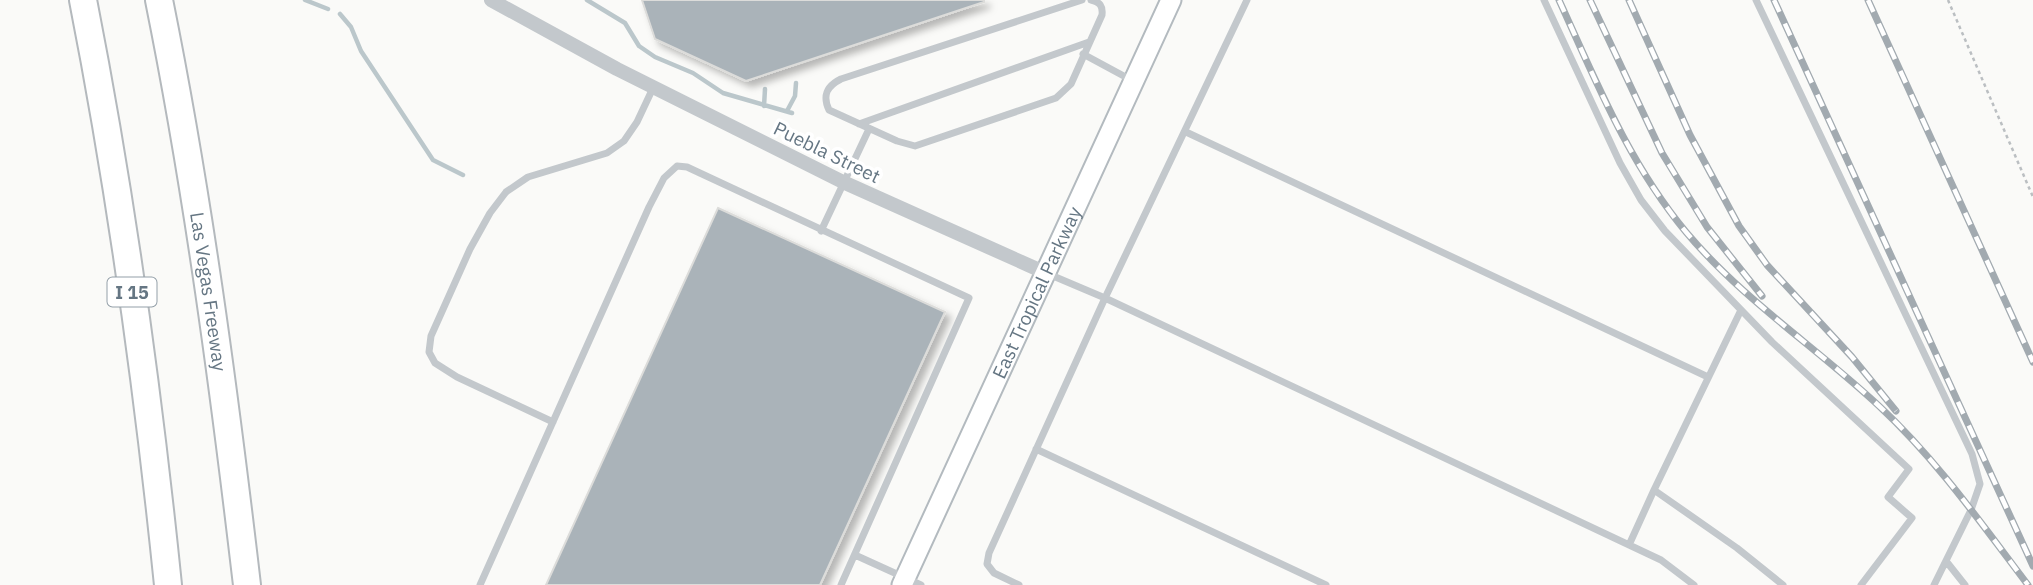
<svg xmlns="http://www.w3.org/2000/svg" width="2033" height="585" font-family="'IBM Plex Sans',sans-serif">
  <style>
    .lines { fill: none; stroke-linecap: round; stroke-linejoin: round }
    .stream { stroke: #bbc7cb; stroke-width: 4.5 }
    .building { fill: #aab3b9; stroke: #dcdcda; stroke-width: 2; filter: url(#shadow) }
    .secondary-casing { stroke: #b3babf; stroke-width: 23 }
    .highway-casing { stroke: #b4b9bd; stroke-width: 30 }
    .path { stroke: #bbbfc2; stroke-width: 2.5; stroke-dasharray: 3.5 3.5; stroke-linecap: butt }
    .lane { stroke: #c3c8cc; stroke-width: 7 }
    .street { stroke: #c3c8cc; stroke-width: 14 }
    .secondary { stroke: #fff; stroke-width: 19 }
    .highway { stroke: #fff; stroke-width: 26 }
    .rail-casing { stroke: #a2aab0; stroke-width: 7 }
    .rail { stroke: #fff; stroke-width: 4.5; stroke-dasharray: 13; stroke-linecap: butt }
    .labels { text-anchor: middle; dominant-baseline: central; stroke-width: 7; stroke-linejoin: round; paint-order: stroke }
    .shield { fill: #fff; stroke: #939fa8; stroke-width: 2 }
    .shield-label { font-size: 18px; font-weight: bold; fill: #657683 }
    .street-label { font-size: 19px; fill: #657683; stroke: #fff }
  </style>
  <defs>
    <filter id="shadow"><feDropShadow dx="5.5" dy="5.5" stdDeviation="3.5" flood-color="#0004"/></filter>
  </defs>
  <rect width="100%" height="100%" fill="#fafaf8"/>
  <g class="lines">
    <!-- stream -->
    <path class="stream" d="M305,0L328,9
      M587,0L625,23L639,46L655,57L693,73L723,93L792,113
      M340,14L351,27L361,51L433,160L463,175
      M764,106L765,89
      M787,111L795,96L796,83"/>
  </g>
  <!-- building -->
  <path class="building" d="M642,0H984V2L746,81L655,39Z
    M718,208L945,312L820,585H546Z"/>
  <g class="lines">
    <!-- secondary casing -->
    <g class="secondary-casing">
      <g id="secondary">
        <path id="s1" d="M902,585L1171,0"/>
      </g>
    </g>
    <!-- highway casing -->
    <g class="highway-casing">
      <g id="highway">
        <path d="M83,0C121,193 148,389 168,585"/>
        <path id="s2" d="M159,0C198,193 224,389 247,585"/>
      </g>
    </g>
    <!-- path -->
    <path class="path" d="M1948,0L2033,197"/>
    <!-- lane -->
    <path class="lane" d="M1082,0L841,79C827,86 822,95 829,110L897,141L915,146L1056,98L1071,84L1102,15C1103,6 1100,2 1091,0
      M1544,0L1620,163L1641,200L1665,231L1772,342L1909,469L1888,497L1912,518L1861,585
      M1756,0L1972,454L1980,484L1971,510L1934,585
      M1083,54L1133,81
      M859,124L1089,42
      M1186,132L1708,377
      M821,231L869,129
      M1046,273L1105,298L1661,560L1694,585
      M553,422L457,377L435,363L429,352L431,336L470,249L490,213L506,192L528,177L607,153L624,141L637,122L653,88
      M1036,449L1326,585
      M1654,490L1741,310
      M1629,545L1654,490L1737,548L1783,585
      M855,555L921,585
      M1946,561L1965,585
      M480,585L649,207L664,178L677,166L687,167L969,298L841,585
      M1019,585L994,573L987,564L989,553L1105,298L1247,0"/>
    <!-- street -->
    <path class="street" d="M491,0L617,69L843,182L1046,273"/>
    <!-- secondary -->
    <use href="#secondary" class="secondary"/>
    <!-- highway -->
    <use href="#highway" class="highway"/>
    <!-- rail casing -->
    <g class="rail-casing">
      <path id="rail" d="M1559,0C1596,81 1628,162 1686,232C1742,299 1816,347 1879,406C1936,459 1981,523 2028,585
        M1590,0L1662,153L1707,227L1762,296
        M1629,0L1690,135L1739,226L1767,265L1852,357L1896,411
        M1774,0L2033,566
        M1868,0L2033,362"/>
    </g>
    <!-- rail -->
    <use href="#rail" class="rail"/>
  </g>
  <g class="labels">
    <!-- shield labels -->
    <rect class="shield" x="107.5" y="277.5" width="49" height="29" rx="5"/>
    <g class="shield-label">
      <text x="132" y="292">I 15</text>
    </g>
    <!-- street labels -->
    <g class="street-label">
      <text transform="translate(827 152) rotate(26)">Puebla Street</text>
      <text stroke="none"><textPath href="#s2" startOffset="296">Las Vegas Freeway</textPath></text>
      <text stroke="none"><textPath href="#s1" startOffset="322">East Tropical Parkway</textPath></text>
    </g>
  </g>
</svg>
